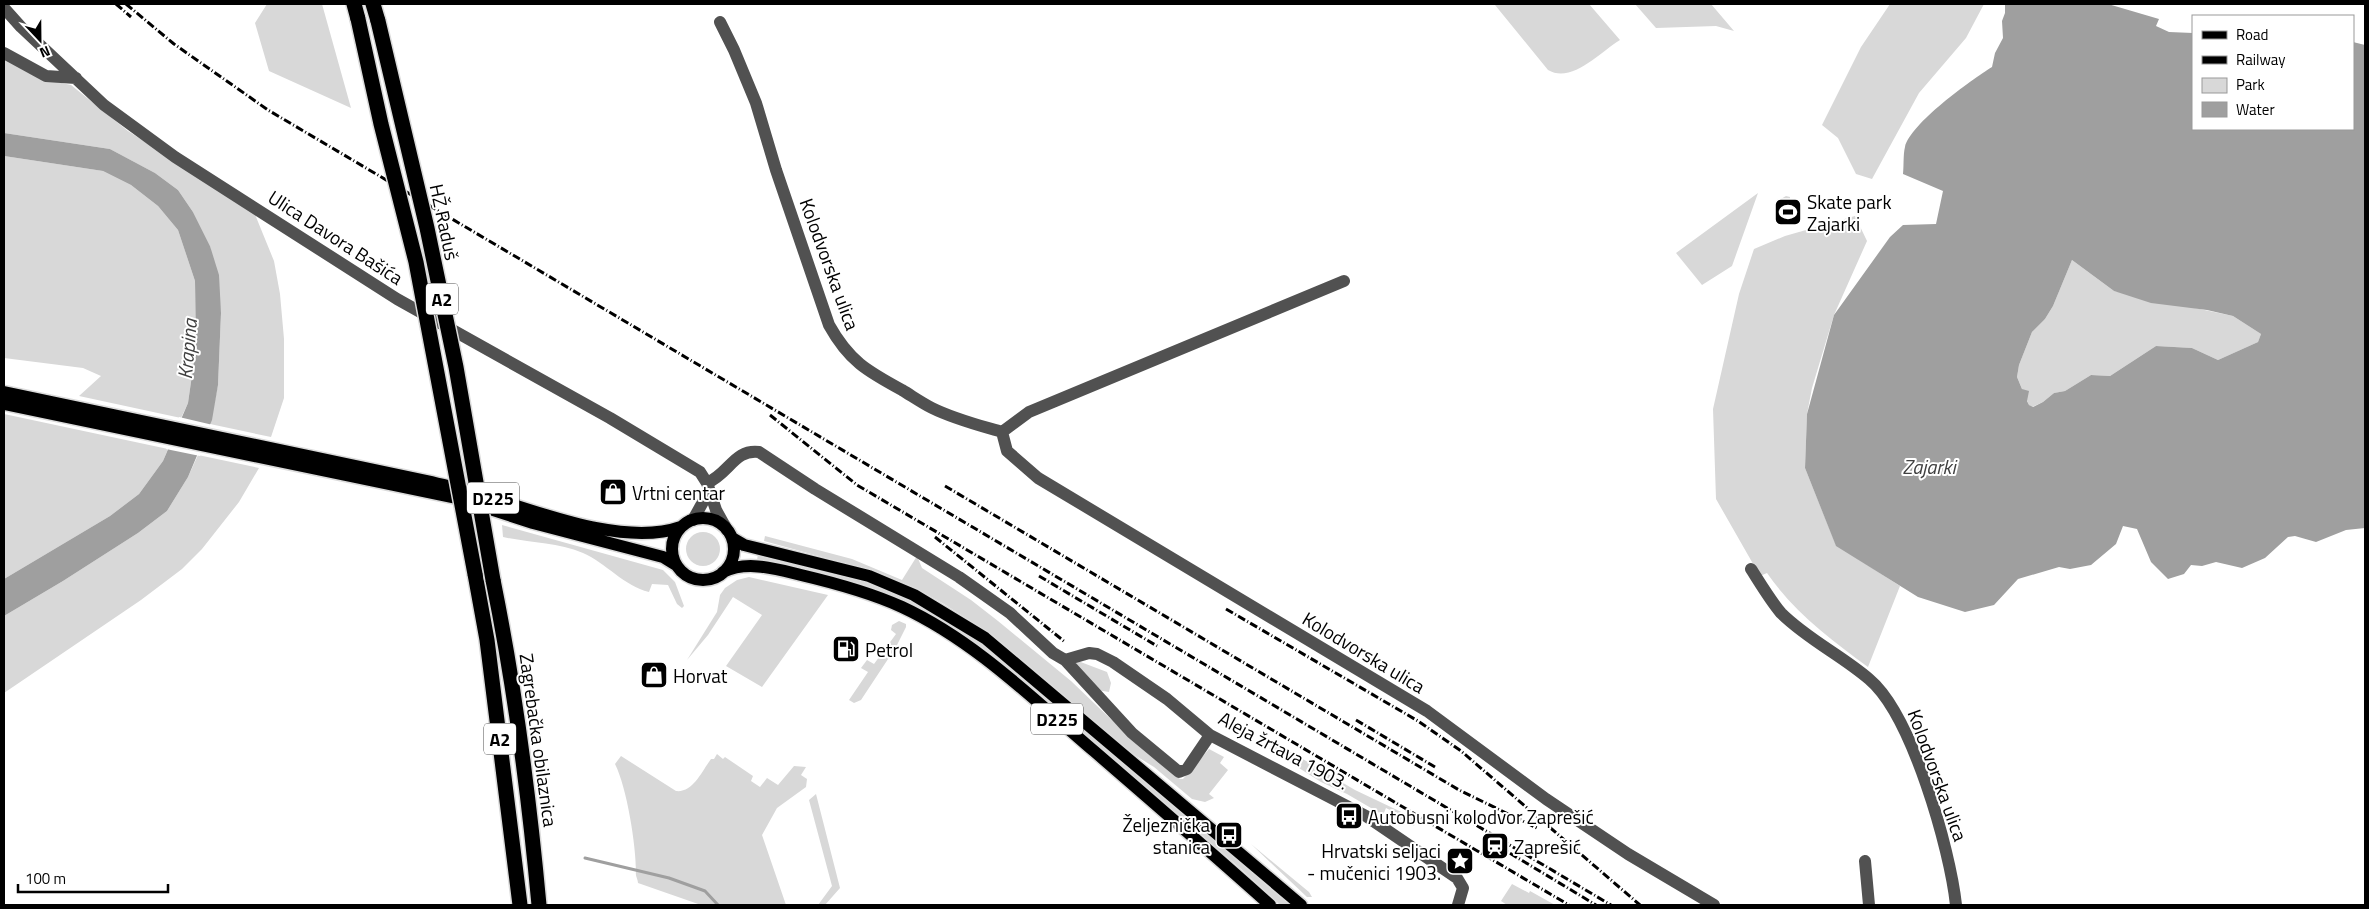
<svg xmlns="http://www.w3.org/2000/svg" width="2369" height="909" font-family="'Titillium Web',sans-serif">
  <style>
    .green { fill: #d8d8d8 }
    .water { fill: #9f9f9f; fill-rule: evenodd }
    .pier { fill: #fff }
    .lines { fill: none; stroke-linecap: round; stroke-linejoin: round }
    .stream { stroke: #9f9f9f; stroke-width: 3 }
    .major-casing { stroke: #dbdbdb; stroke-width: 15 }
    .highway-casing { stroke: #dbdbdb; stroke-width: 18 }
    .minor { stroke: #515151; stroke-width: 12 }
    .major { stroke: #000; stroke-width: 12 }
    .highway { stroke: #000; stroke-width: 15 }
    .rail { stroke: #000; stroke-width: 3; stroke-dasharray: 8 2.5 1 2.5; stroke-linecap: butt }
    .highway-bridge-casing { stroke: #dbdbdb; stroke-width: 18; stroke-linecap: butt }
    .highway-bridge { stroke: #000; stroke-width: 15 }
    .labels { text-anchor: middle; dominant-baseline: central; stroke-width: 4; stroke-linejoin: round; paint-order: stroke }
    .shield { fill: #fff; stroke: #4c4c4c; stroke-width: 1 }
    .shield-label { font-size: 18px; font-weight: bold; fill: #000 }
    .poi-label { font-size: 19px; fill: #000; stroke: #fff; text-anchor: start }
    .street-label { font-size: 19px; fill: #000; stroke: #fff }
    .water-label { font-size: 20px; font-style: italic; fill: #404040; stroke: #fff }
  </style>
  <rect width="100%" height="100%" fill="#fff"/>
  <!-- green -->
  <path class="green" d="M267,4H322L351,108L269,71L255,23Z
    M1497,4H1589L1620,40C1600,52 1572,84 1548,70L1495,5Z
    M1635,4H1711L1734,31L1716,26L1656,28Z
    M1890,4H1984L1966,38L1919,93L1872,179L1856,174L1838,138L1822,125L1861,47Z
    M4,58L52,81L71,85L128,131L254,212L274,261L280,294L284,339V398L271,437L210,424L218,385L221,313L210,246L193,212L178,190L155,173L110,149L4,133Z
    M4,156L103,171L131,185L158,206L178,230L195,281L196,347L188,403L181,418L79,396L101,376L83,368L4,358Z
    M1758,193L1732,266L1702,285L1676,253Z
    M1786,196L1790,197V204L1795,207L1799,216L1782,223L1778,218L1779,200Z
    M1855,216L1867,241L1834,315L1812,388L1807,414L1805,468L1836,545L1900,586L1868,667C1830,639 1794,612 1767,573L1760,576L1716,499L1713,409L1739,294L1754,249L1785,236Z
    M2072,260L2114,291L2233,316L2261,334L2258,342L2218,360L2192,348L2156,346L2110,376L2091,375L2065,391L2054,393L2043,402L2032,407L2029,405L2017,377L2019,365L2032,332L2045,319L2053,306Z
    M4,414L168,449L163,461L139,494L110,516L4,579Z
    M198,455L259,468L239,502L202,549L182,569L141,600L4,693V616L63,581L138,533L167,511L188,477Z
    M502,525L663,570L675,582L684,606L682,608L677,604L668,585L652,584L649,592C624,586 606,563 583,553C557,542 530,543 503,537Z
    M686 549a17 17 0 1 1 34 0a17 17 0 1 1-34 0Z
    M765,536L852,559L902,580L917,556L922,568L971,600L998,621L1071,681L1118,726L1180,779H1183L1209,749L1224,757L1220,763L1228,770L1209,794L1214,798L1205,802L1192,799L1154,767L1128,751L992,635L944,604L917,589L880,573L764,541Z
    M758,554L853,576L908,598L970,633L1290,905H1280L1241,869L994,656C950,624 903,596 850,581C819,572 788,567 757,560Z
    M749,577L828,595L762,687L726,666L762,615L733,597L708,635L687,660L717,612L720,595L725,588L737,580Z
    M899,621L906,624V627L896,647L861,700L854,703L849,700L868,672L861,668L867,660L874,664L896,634L891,630L892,625Z
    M1078,661L1107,672L1111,683L1109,692L1097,690L1075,665Z
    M1274,742L1355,790L1416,819L1414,826L1402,818L1398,824L1393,821L1396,813L1386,808L1383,815L1347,794L1321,782L1269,749Z
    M717,754L723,759L725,757L753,776L751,781L760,787L767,778L778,785L794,766L806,767L801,775L807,779L806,787L777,808L762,835L786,905H701L638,883C638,879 635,876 636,872C636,845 627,788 615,764L621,756L676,791C693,793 702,771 711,759H714Z
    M816,794L840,888L825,905H818L832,886L809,800Z
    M1251,844L1309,892L1312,897H1307Z
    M1512,884L1529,893L1530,891L1555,905H1507L1501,901Z"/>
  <!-- water -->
  <path class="water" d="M2005,4H2108L2159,19L2156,26L2169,32L2193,33V129H2353V42L2365,45V528L2346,530L2316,542L2295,536L2288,537L2265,558L2242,568L2216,562L2202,566L2191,565L2184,574L2168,579L2151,562L2137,529L2123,526L2116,544L2091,565L2070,569L2059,567L2018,579L1994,605L1965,612L1918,597L1836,546L1805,468L1807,414L1834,315L1890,237L1903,225L1936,224L1943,191L1903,174C1904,165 1903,155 1905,147C1910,124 1971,80 1992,67L1995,53L2003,38L2002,21L2005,13ZM2072,260L2114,291L2151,303L2207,310L2233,316L2261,334L2258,342L2218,360L2192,348L2156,346L2110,376L2091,375L2065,391L2054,393L2043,402L2033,407L2029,405L2027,401L2029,391L2022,389L2017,377L2019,365L2032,332L2045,319L2053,306Z
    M4,133L110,149L155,173L178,190L193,212L210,246L219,275L221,313L218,385L212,420L188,477L167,511L138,533L63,581L4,616V579L110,516L139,494L163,461L188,403L196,347L195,281L178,230L158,206L131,185L103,171L4,156Z"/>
  <!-- pier -->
  <path class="pier" d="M179,417L213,425L200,456L166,449Z"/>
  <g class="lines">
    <!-- stream -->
    <path class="stream" d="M585,858L669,878L705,891L718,905"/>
    <!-- major casing -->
    <g class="major-casing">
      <path id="major" d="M4,392L427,481C445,485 464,490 483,495C538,512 624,547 681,527
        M4,404L456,498L533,523L663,557L676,565
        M672 549a31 31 0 1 1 62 0a31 31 0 1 1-62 0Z
        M732,538L744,545L869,576L914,595L985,638L1301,905
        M723,572C747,560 776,569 801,575C835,583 869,592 902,607C975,641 1033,699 1094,751C1153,802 1212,853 1270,905"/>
    </g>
    <!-- highway casing -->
    <g class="highway-casing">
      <path id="highway" d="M354,4L358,19
        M373,4L378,21
        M475,574L487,640L520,905
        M493,580C515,688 529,796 539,905"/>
    </g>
    <!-- minor -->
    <path class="minor" d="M4,8L21,27L104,105L175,157L397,299L610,418L700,472L707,483L716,510L727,530
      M720,22L734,50L756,103L776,170L829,325C849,361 867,371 902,390C912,396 922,403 932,408C954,419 978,425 1002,432L1007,451L1038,478L1427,711L1546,799L1628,854L1714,905
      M4,53L46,76L76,78
      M1002,432L1029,412L1344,281
      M707,483C730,473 734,449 759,452L815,489L959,577L1010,613L1053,653L1065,660L1132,733L1179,772L1187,769L1210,735
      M693,520L709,491
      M1751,569C1760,583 1770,600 1781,613C1807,639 1841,655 1869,679C1912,715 1950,849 1956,905
      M1065,660L1089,653L1097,654L1113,662L1167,699L1210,735L1366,816L1457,878L1463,888L1458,905
      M1865,861L1869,905"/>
    <!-- major -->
    <use href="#major" class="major"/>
    <!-- highway -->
    <use href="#highway" class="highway"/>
    <!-- rail -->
    <path class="rail" d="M116,4L131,17
      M126,4L174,44L268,110L1611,905
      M770,415L857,485L1569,905
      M945,486L1459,790L1537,828
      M935,537L1065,642
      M1039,576L1157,646
      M1226,609L1418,721L1461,751L1640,905
      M1356,720L1435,767
      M1498,846L1596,905"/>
    <!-- highway-bridge casing -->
    <g class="highway-bridge-casing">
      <path id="highway-bridge" d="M358,19L381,124L416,262L475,574
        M378,21L427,228L456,367L493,580"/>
    </g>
    <!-- highway-bridge -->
    <use href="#highway-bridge" class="highway-bridge"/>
  </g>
  <!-- icons -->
  <defs>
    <g id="stadium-square" transform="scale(1.4375)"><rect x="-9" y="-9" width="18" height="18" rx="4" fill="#000" stroke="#fff"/><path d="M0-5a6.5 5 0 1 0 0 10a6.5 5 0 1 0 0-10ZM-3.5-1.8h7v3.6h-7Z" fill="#fff"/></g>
    <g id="shop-square" transform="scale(1.4375)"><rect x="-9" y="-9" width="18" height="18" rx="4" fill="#000" stroke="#fff"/><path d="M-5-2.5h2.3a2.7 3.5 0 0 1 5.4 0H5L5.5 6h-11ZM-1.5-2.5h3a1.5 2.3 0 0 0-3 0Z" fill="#fff"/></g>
    <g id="fuel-square" transform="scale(1.4375)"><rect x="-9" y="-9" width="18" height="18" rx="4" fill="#000" stroke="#fff"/><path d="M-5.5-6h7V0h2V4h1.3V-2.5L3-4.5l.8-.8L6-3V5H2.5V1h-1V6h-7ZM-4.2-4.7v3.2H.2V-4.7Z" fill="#fff"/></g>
    <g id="bus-square" transform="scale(1.4375)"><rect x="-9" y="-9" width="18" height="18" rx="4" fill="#000" stroke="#fff"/><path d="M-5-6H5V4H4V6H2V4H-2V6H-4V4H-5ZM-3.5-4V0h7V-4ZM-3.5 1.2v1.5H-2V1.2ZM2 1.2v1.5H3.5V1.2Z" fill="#fff"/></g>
    <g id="station-square" transform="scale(1.4375)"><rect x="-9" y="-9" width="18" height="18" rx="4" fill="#000" stroke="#fff"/><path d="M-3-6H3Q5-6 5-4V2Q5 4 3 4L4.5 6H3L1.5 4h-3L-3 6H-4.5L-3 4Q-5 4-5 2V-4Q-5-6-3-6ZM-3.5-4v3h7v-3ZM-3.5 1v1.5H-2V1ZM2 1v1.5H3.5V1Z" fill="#fff"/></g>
    <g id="sight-square" transform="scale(1.4375)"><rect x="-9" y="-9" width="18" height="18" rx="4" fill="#000" stroke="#fff"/><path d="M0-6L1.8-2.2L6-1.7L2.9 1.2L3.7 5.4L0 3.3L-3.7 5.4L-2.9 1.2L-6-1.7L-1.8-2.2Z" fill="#fff"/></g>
  </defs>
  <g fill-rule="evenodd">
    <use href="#stadium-square" x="1788" y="212"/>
    <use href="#shop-square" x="613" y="492"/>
    <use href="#fuel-square" x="846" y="649"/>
    <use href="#shop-square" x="654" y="675"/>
    <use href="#bus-square" x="1349" y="816"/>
    <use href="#bus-square" x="1229" y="835"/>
    <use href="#station-square" x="1495" y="846"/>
    <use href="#sight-square" x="1460" y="861"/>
  </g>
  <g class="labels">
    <!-- shield labels -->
    <g class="shield">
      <rect x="426" y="283.5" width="32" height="31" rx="4"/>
      <rect x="467" y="482.5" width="52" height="31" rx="4"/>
      <rect x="1031" y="703.5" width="52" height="31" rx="4"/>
      <rect x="484" y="723.5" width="32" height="31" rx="4"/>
    </g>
    <g class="shield-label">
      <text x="442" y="299">A2</text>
      <text x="493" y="498">D225</text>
      <text x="1057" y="719">D225</text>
      <text x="500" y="739">A2</text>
    </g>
    <!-- poi labels -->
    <g class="poi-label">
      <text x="1807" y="201">Skate park<tspan x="1807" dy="22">Zajarki</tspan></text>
      <text x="632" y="492">Vrtni centar</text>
      <text x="865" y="649">Petrol</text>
      <text x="673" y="675">Horvat</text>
      <text x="1368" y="816">Autobusni kolodvor Zaprešić</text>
      <text x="1210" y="824" text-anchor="end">Željeznička<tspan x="1210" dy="22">stanica</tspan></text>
      <text x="1514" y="846">Zaprešić</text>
      <text x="1441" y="850" text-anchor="end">Hrvatski seljaci<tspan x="1441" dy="22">- mučenici 1903.</tspan></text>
    </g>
    <!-- street labels -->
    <g class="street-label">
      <text transform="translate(445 222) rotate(78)">HŽ Raduš</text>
      <text transform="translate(336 237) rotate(33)">Ulica Davora Bašića</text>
      <text transform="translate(830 264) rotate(70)">Kolodvorska ulica</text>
      <text transform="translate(1364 652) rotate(31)">Kolodvorska ulica</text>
      <text transform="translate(539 740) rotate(82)">Zagrebačka obilaznica</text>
      <text transform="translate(1284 750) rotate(28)">Aleja žrtava 1903.</text>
      <text transform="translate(1938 775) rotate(70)">Kolodvorska ulica</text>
    </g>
    <!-- water labels -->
    <g class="water-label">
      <text transform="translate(187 349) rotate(-85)">Krapina</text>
      <text x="1929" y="466">Zajarki</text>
    </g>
  </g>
  <!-- border -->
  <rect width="2369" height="909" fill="none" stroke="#000000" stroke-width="10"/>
  <!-- legend -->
  <rect x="2192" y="15" width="162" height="115" fill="#ffffff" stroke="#999999"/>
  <rect x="2202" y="31" width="25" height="8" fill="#000000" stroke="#999999"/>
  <text x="2236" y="40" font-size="15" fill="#000000">Road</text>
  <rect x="2202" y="56" width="25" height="8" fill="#000000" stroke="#999999"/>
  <text x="2236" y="65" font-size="15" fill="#000000">Railway</text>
  <rect x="2202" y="78" width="25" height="15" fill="#d8d8d8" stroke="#999999"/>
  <text x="2236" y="90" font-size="15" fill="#000000">Park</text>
  <rect x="2202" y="102" width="25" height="15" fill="#9f9f9f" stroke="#999999"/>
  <text x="2236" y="115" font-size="15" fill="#000000">Water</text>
  <!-- north arrow -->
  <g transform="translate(40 40) rotate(158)" stroke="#ffffff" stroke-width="4" paint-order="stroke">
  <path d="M0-4L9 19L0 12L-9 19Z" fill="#000000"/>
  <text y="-8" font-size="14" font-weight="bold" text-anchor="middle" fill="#000000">N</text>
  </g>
  <!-- scale -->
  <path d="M18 884v8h150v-8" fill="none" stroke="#000000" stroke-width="2.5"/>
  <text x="25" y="884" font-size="15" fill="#000000" stroke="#ffffff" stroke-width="4" paint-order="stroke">100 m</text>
</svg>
